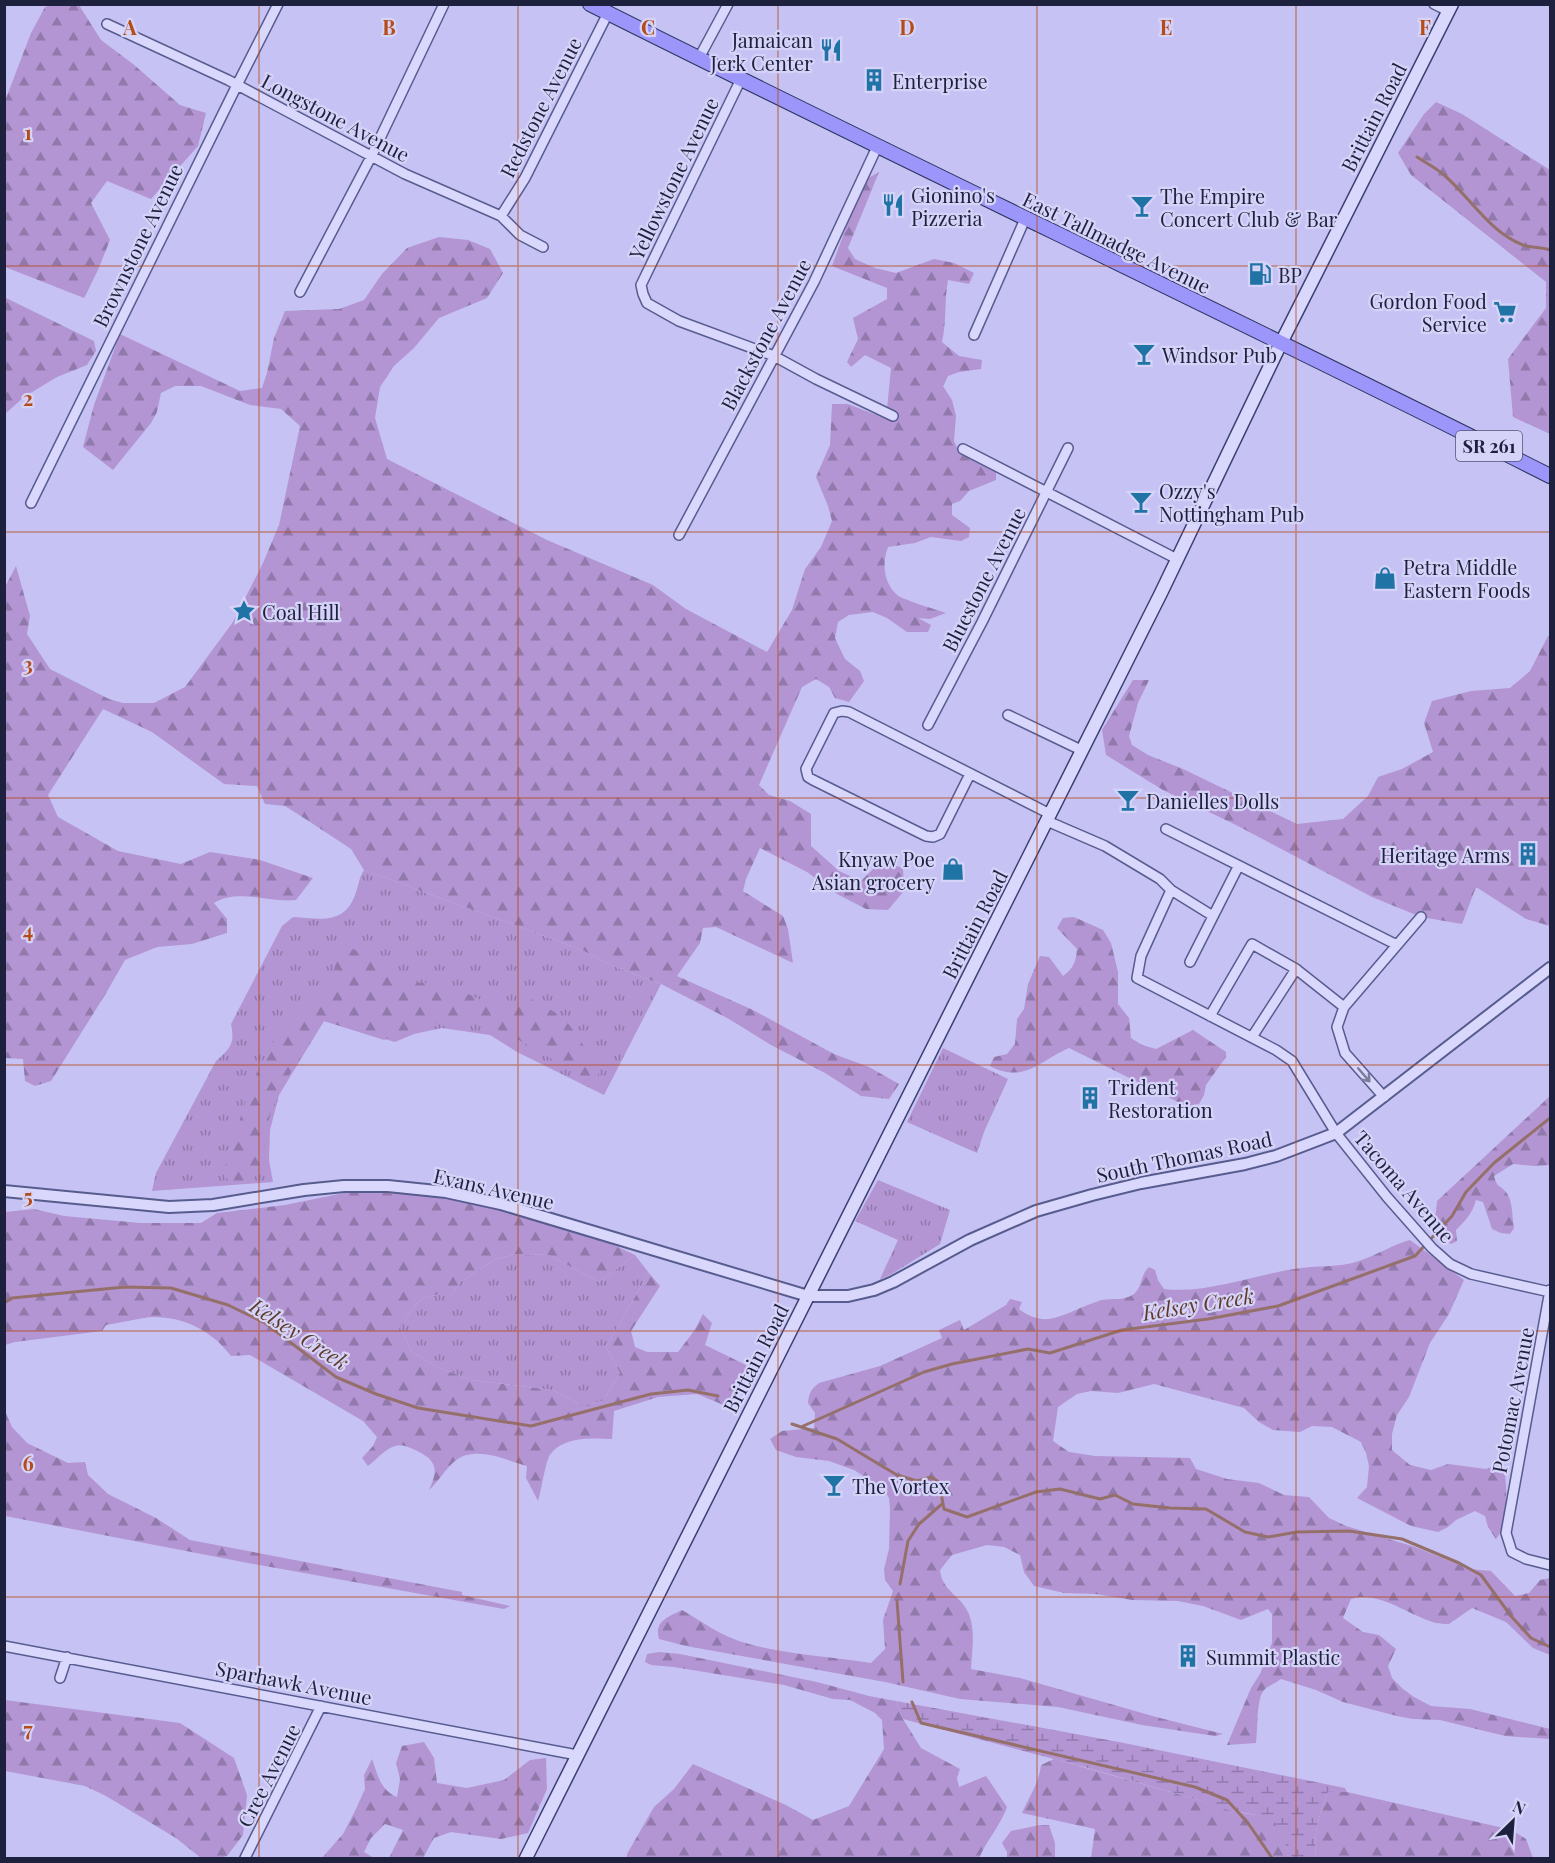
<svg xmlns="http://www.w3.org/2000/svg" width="1555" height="1863" font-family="'Playfair Display',serif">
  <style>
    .grass { fill: url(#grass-tufts) }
    .forest { fill: url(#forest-firs) }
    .wetland { fill: url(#wetland-marsh) }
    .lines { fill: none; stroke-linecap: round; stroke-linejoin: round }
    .stream { stroke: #95706a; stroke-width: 3 }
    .minor-casing { stroke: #575c8f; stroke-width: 12 }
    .tertiary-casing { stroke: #575c8f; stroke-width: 14 }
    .secondary-casing { stroke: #3a4071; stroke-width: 15 }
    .primary-casing { stroke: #2b335d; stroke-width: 16 }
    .minor { stroke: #dad7fc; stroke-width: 9 }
    .tertiary { stroke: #dad7fc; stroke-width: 10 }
    .secondary { stroke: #dad7fc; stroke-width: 12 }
    .primary { stroke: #9d96fa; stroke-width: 14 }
    .oneway { stroke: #7c7c9c }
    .grid { fill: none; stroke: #b54b18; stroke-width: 1.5; stroke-opacity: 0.55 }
    .labels { text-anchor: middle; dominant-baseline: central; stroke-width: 4.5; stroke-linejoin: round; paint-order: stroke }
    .shield { fill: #d6d3f9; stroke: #545675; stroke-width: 1.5 }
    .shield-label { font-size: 18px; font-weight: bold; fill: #1d213d }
    .poi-label { font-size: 20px; fill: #1d213d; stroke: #d6d3f9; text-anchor: start }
    .street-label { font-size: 20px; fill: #1d213d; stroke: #d6d3f9 }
    .water-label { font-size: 21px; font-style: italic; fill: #5f3b2a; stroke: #d6d3f9 }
    .grid-label { font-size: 20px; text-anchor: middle; font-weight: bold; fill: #b54b18; stroke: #d6d3f9; stroke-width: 4.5; stroke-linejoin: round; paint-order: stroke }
  </style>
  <defs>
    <pattern id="grass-tufts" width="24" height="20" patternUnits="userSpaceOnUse" patternTransform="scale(1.5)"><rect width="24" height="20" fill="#b395d3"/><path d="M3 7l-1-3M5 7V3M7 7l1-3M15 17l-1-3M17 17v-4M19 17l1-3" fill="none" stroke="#9179ac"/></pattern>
    <pattern id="forest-firs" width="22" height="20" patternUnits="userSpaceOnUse" patternTransform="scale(1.5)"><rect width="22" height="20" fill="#b395d3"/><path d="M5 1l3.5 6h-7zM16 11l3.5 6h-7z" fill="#9179ac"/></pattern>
    <pattern id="wetland-marsh" width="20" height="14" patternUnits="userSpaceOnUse" patternTransform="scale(1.5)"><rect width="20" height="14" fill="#b395d3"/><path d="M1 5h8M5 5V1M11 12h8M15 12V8" fill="none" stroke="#9179ac"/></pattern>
  </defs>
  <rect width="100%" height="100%" fill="#c6c2f3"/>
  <!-- grass -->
  <path class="grass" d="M364,870L582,950L613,966L661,984L604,1095L517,1052L490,1035L442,1028L414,1034L395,1042L324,1021L279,1095L270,1130L269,1160L273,1182L152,1191L156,1173L216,1061C231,1048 235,1043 231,1024L282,926L293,917C321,919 346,925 356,892C359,883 359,878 364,870Z
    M943,1048L1008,1079L984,1132L977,1153L907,1122Z
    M878,1180L950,1210L940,1244L890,1275L880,1279L898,1240L855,1221Z
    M517,1254L549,1255L599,1282L635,1255L649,1273L606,1347L620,1373L603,1401L583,1406L552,1390L471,1380L437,1367L412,1352L400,1328C417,1301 418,1294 452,1294L460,1282L496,1259Z"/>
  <!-- forest -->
  <path class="forest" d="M51,5H79L101,40L133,64L180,105L206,113L198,146L151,199L107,181L91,203L110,240L98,270L84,298L5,267V101L31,33L45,7Z
    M1436,102L1462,114L1550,170V434L1513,417L1508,359L1546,308V282L1411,175L1398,153L1424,114Z
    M879,172L848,248L855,259L875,268L896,273L934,259L954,263L974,273L969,284L948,280C944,301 947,320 942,342L959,356L982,360L981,369L959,372L948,376L943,386L952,400L956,416L954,441L959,452L996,471V480L969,491L960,501L952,504V515L970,528L969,537L961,541L931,537L915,543L888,547C882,563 883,582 897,595C901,599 937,610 946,613L930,619L918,618L931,625L928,632H907L887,618L873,612L849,615L838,622L835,638L845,659L860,671L864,681L849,702L835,698L829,687L816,679L802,687L759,785L769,795L790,801L811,814V846L839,871L861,881L873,869L886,863L903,868L904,891L888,910L866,909L837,894L807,872L760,848L746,879L743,891L783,916L788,929L793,963L716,927L703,928L700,943L677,976L753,1010L834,1054L869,1067L899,1084L889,1099L861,1096L825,1073L771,1045L729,1019L661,984L613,966L582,950L364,870L351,849L307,820L285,806L265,804L257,786L224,784L152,732L103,709L48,795L58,817L118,851L181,864L210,852L260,860L313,878L296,900C268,903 238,888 214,903L227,919V933L192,944L157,947L125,960L105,995L51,1081L35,1086L25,1081L23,1059L4,1058V589L16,566L30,616L27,634L50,669L109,699L123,703H154L185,687L233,622L263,563L279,525L300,426L281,409L250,405L201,386H175L161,393L157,412L151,423L113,470L83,447L94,405L120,334L240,391L262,388L267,373L274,338L285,311L339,309L364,300L382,274L407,248L439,237L468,240L490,249L503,273L487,298L439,318L414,348L394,366L380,387L375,418L387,459L547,540L653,585L686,609L767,652L792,610L805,569L821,547L832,521L828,506L816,477L830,445L832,404H848L884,418L887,409L891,368L865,355L851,367L847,362L858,339L853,318L887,299V288L832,266L863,181Z
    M4,297L94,341L96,351L87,365L57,377L24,397L5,414Z
    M1548,636H1550V926L1526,919L1476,887L1462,924L1421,917L1372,897L1234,824L1163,790L1106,755L1102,730L1133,680H1149L1138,703L1129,736L1132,745L1148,755L1183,769L1297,824L1343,819L1368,796L1378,777L1402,769L1433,752L1424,723L1432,701L1471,691L1510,688L1530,671Z
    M1074,917L1103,930L1111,943L1118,972V1004L1129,1018L1131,1038L1142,1045L1156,1049L1193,1030L1226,1052V1057L1206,1085L1204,1095L1199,1104L1186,1106L1069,1048C1039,1061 1024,1084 990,1066L994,1057L1007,1054L1015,1044L1017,1019L1024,1009L1028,984L1040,956L1049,957L1063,976C1073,969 1076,962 1077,949L1057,928L1063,918Z
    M340,945L377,957L404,983C444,980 468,993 503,1012L516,1002L531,999C541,1005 555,1011 564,1019C578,1034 586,1053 601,1067L594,1084C556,1063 511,1030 470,1020C452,1016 401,1031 384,1040L324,1021C306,1049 278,1087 269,1119C264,1135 264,1153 264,1170L251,1179L233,1185L223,1174C238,1131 244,1093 267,1053C271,1047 274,1039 279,1033C287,1023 299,1019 308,1011C325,997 323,991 346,989L336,969L331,953Z
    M1550,1096V1165L1534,1166L1513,1164L1494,1176C1497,1188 1500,1185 1506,1192C1513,1200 1512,1218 1514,1228L1510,1234L1501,1233L1492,1229L1483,1202L1476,1200C1472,1214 1466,1220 1456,1230L1457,1241L1451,1244L1431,1229L1436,1212L1437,1201Z
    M367,1192H399L437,1196L506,1210L556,1224L612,1244L635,1255L599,1282L549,1255L517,1254L496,1259L460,1282L452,1294C418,1294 417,1301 400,1328L412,1352L437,1367L471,1380L552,1390L583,1406L603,1401L620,1373L606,1347L649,1273L660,1286L631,1331L635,1347L647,1352H678L694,1331L703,1314L712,1323L705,1345L746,1365L745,1385L726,1406L697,1394L658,1397L614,1411L612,1439C592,1438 563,1436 550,1455C546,1459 541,1492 538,1501L526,1478L527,1466C506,1460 475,1445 455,1461C445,1469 439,1481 429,1490C440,1467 435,1459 413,1449C408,1447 401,1444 395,1446C386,1448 376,1460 368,1466L362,1458L373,1446L377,1437L363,1421L250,1355L231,1356C212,1331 185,1317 153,1317C138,1318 121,1323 106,1325L102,1331L15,1342L5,1345V1212L34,1209L64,1216L140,1223H201L217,1213L285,1205L344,1193Z
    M1410,1240L1464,1280L1449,1314L1430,1343L1409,1397L1397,1415L1392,1434V1450L1410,1465L1431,1470L1448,1464L1486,1469L1503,1462C1507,1482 1510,1523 1496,1539L1488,1527L1485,1516L1475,1511L1456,1520L1448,1527L1438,1532L1411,1526L1357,1498L1367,1487L1369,1466L1366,1453L1361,1442L1332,1427L1312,1426L1300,1432L1273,1430L1259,1422L1244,1408L1154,1384L1118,1393L1091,1391L1077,1394L1058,1407L1053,1441L1069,1452L1095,1456L1190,1458L1196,1469L1227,1479L1259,1483L1284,1495L1309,1497L1329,1518L1346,1526L1415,1547L1470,1569L1491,1571L1515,1596L1529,1593L1540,1580L1550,1578V1655L1533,1648L1506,1622L1472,1608L1449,1624C1443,1624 1436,1624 1430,1621C1406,1613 1376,1590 1351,1599L1343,1618L1363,1632L1379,1635L1396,1649L1388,1666L1392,1678L1403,1689L1414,1697L1431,1706L1470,1709L1550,1729V1739L1505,1736L1440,1720L1413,1719L1397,1716L1343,1702L1316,1690L1281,1679C1276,1683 1268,1686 1264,1690C1256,1699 1258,1730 1256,1743L1227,1745L1251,1688L1260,1674L1272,1643V1614L1268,1609L1241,1620L1203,1606L1178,1601L1132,1600L1096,1594L1064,1593L1034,1586L1024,1572L1020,1555L1004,1547L987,1545L952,1555L940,1570C942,1591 960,1595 968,1612C976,1629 972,1651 971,1669L1020,1678L1156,1717L1223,1734L1215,1736L1142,1725L1058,1707L960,1699L885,1682L686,1646L659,1639C654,1621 668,1617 682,1610C701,1621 718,1634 739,1641C782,1655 827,1656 871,1663L885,1649L883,1620L893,1591L885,1580L884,1569L889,1549L890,1510L889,1498L884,1489L854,1470L829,1461L796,1457L776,1450L770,1439L782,1431L814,1428L815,1413L808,1403C809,1393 811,1389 819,1383L880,1366L942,1338L939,1330L960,1320L964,1330L1006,1305L1010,1299L1022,1302L1019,1309C1028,1316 1038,1320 1049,1319C1064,1317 1086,1304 1102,1300C1114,1298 1124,1301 1134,1294C1143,1286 1140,1275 1149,1267L1155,1270L1158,1280L1164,1289C1208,1294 1252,1275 1295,1269C1317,1265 1338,1268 1359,1261C1377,1255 1392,1245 1410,1240Z
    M4,1409L12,1427L27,1443L68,1463L85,1462L88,1475L108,1494L156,1518L190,1540L462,1592V1595L510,1606L504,1609L248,1563L5,1516Z
    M659,1652L680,1654L817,1682L869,1696L896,1701L903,1719L921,1748L960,1769L957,1778L959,1787L986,1776L1007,1807C1000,1826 987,1840 979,1858H627V1854L654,1807L674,1789L693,1764L786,1805L813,1820L849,1806L884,1749L882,1720L875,1713L850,1700L833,1699L784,1685L674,1667L651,1665L645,1662L647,1654Z
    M5,1700L180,1723L234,1758L247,1795L243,1835L227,1856L218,1858H201L176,1838L106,1796L85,1786L5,1771Z
    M424,1742L434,1758L437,1783L467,1788L504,1780L530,1760L546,1758L547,1789L528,1833L501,1839L451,1832L434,1838L423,1858H389L403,1830L385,1824L371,1838L364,1852L374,1858H322L343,1834L355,1811L365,1789L364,1775L372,1759C378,1775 380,1790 397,1797L400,1779L396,1763L402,1746Z
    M1054,1759L1199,1800C1222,1809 1248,1816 1273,1816L1292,1858H1091L1095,1829L1022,1813C1029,1797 1039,1783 1041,1765Z
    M1328,1792H1347L1512,1830L1526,1839L1533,1858H1316C1313,1834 1319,1814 1328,1792Z
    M1040,1825H1049L1055,1843V1858H1007V1852L1002,1843L1011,1831Z"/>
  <!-- wetland -->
  <path class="wetland" d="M896,1701L1119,1742L1345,1788L1347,1792H1328C1319,1814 1313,1834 1316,1858H1292L1272,1816H1262L1218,1808L1199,1800L1084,1767L903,1719Z"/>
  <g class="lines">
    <!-- stream -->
    <path class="stream" d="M1417,157C1426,163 1436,168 1444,175C1470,197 1490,233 1523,245C1532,248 1542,247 1550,250
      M4,1303L12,1298L125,1287L171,1288L228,1305L265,1323L336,1377L376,1394L418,1408L531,1426L651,1394L688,1390L718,1396
      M792,1424L837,1439L897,1475L917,1481L931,1477L939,1482L944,1509L967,1517L1036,1492L1060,1489L1100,1499L1115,1495L1133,1504L1170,1508L1206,1509L1245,1532L1268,1537L1297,1532L1349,1531L1402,1539L1459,1563L1481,1575L1511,1616L1531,1638L1550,1647
      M801,1427L924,1372L952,1364L1028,1349L1050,1353L1122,1330L1208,1319L1278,1306L1415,1256L1452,1216L1466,1192L1494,1163L1550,1118
      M900,1584L908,1541L919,1524L942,1504
      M897,1601L903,1682
      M912,1702L921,1723L1195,1787L1227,1800L1248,1823L1272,1858"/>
    <!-- minor casing -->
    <g class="minor-casing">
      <path id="minor" d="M1434,4L1448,11
        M107,24L228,80L405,174L501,216L520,235L543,247
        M699,58L728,4
        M741,79L641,285L643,294L647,303L679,321L774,356L816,379L893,416
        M501,216L525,178L608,13
        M300,292L372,155L444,4
        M974,335L1025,219
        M963,449L1177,559
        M31,503L237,85L278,4
        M679,535L814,282L877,147
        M1008,715L1081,750
        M928,725L982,622L1068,448
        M970,774L940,834L933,837L926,836L813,780L808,777L806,769L834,713L842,711L849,712L1050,814
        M1047,821L1105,846L1160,879L1171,890L1213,916
        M1166,829L1397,945
        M1171,890L1141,956L1137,978L1276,1050L1292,1061L1336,1133L1387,1197L1432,1248L1450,1264L1471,1274L1550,1292
        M1190,962L1238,867
        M1210,1016L1252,944L1296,969L1344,1007
        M1252,1037L1296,969
        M1384,1097L1345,1053L1337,1027L1344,1007L1421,917
        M1550,1290L1506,1533L1512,1552L1526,1559L1550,1565
        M4,1646L577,1755
        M60,1678L67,1657
        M245,1858L321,1706"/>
    </g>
    <!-- tertiary casing -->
    <g class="tertiary-casing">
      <path id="tertiary" d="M4,1191L169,1207L213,1205L304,1190L344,1186H388L446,1192L501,1204L808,1296H848L874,1290L893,1282L970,1240L1036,1211L1092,1195L1141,1183L1245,1164L1276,1156L1336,1133L1550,968"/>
    </g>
    <!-- secondary casing -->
    <g class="secondary-casing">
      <path id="secondary" d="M526,1858L1161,593L1281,343L1452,4"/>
    </g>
    <!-- primary casing -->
    <g class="primary-casing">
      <path id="primary" d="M590,4C909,164 1232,316 1550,476"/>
    </g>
    <!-- minor -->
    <use href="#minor" class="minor"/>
    <!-- tertiary -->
    <use href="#tertiary" class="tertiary"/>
    <!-- secondary -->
    <use href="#secondary" class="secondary"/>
    <!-- primary -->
    <use href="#primary" class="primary"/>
  </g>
  <!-- one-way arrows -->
  <defs><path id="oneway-shaft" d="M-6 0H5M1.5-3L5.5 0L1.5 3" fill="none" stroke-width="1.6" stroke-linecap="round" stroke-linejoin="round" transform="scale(1.5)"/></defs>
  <use class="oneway" href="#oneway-shaft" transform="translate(1364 1075) rotate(49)"/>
  <!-- grid -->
  <path class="grid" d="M259,4V1858M518,4V1858M778,4V1858M1037,4V1858M1296,4V1858M4,266H1550M4,532H1550M4,798H1550M4,1065H1550M4,1331H1550M4,1597H1550"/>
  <!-- icons -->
  <defs>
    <g id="restaurant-bare" transform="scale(1.8)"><path d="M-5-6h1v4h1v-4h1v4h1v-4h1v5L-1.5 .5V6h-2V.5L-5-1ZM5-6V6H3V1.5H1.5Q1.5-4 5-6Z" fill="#2073a5" stroke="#d6d3f9" stroke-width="2.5" paint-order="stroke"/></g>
    <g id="building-bare" transform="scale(1.8)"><path d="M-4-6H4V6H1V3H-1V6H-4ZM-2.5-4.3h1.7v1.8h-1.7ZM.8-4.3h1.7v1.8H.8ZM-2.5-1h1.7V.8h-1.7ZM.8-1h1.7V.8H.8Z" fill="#2073a5" stroke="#d6d3f9" stroke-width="2.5" paint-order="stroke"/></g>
    <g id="bar-bare" transform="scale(1.8)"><path d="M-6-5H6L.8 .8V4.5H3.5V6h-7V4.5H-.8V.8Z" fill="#2073a5" stroke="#d6d3f9" stroke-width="2.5" paint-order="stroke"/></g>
    <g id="fuel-bare" transform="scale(1.8)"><path d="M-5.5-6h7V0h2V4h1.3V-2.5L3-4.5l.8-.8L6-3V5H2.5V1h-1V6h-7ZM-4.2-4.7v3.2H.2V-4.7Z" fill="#2073a5" stroke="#d6d3f9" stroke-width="2.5" paint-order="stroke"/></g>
    <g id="supermarket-bare" transform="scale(1.8)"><path d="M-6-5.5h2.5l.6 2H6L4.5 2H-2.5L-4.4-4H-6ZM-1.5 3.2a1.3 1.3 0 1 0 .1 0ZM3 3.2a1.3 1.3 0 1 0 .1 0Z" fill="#2073a5" stroke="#d6d3f9" stroke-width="2.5" paint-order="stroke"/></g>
    <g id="shop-bare" transform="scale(1.8)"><path d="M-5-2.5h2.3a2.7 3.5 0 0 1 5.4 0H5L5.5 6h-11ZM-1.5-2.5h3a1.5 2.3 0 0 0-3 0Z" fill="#2073a5" stroke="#d6d3f9" stroke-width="2.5" paint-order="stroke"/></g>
    <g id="sight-bare" transform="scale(1.8)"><path d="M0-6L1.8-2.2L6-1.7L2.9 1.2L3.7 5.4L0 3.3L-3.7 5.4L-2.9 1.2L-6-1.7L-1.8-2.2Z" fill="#2073a5" stroke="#d6d3f9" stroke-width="2.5" paint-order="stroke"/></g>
  </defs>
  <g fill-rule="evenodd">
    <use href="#restaurant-bare" x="831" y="50"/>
    <use href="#building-bare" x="874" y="80"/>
    <use href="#restaurant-bare" x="893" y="205"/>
    <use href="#bar-bare" x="1142" y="206"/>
    <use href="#fuel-bare" x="1260" y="274"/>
    <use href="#supermarket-bare" x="1505" y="312"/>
    <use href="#bar-bare" x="1144" y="354"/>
    <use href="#bar-bare" x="1141" y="502"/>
    <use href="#shop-bare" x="1385" y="578"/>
    <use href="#sight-bare" x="244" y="611"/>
    <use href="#bar-bare" x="1128" y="800"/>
    <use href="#building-bare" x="1528" y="854"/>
    <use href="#shop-bare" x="953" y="869"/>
    <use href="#building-bare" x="1090" y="1098"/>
    <use href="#bar-bare" x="834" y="1485"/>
    <use href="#building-bare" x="1188" y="1656"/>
  </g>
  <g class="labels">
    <!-- shield labels -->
    <rect class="shield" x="1456" y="431" width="66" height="30" rx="4.5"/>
    <g class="shield-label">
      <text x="1489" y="446">SR 261</text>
    </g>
    <!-- poi labels -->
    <g class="poi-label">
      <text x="813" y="39" text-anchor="end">Jamaican<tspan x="813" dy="23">Jerk Center</tspan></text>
      <text x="892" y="80">Enterprise</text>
      <text x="911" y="194">Gionino's<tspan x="911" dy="23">Pizzeria</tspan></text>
      <text x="1160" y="195">The Empire<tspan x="1160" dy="23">Concert Club &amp; Bar</tspan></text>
      <text x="1278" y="274">BP</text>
      <text x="1487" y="300" text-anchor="end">Gordon Food<tspan x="1487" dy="23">Service</tspan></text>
      <text x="1162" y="354">Windsor Pub</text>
      <text x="1159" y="490">Ozzy's<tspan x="1159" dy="23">Nottingham Pub</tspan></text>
      <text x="1403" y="566">Petra Middle<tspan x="1403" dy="23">Eastern Foods</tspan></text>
      <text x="262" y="611">Coal Hill</text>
      <text x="1146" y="800">Danielles Dolls</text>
      <text x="1510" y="854" text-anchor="end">Heritage Arms</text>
      <text x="935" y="858" text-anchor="end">Knyaw Poe<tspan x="935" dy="23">Asian grocery</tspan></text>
      <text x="1108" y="1086">Trident<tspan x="1108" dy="23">Restoration</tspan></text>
      <text x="852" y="1485">The Vortex</text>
      <text x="1206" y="1656">Summit Plastic</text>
    </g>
    <!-- street labels -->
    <g class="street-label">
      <text transform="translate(540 107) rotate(-63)">Redstone Avenue</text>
      <text transform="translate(336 117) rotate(28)">Longstone Avenue</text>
      <text transform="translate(1373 117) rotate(-63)">Brittain Road</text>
      <text transform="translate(673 178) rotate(-64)">Yellowstone Avenue</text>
      <text transform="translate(1117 242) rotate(26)">East Tallmadge Avenue</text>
      <text transform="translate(137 245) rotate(-64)">Brownstone Avenue</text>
      <text transform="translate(765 334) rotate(-62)">Blackstone Avenue</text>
      <text transform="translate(983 579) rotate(-63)">Bluestone Avenue</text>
      <text transform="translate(974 924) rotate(-63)">Brittain Road</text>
      <text transform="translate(1184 1156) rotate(-12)">South Thomas Road</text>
      <text transform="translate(1405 1186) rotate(49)">Tacoma Avenue</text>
      <text transform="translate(494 1188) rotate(13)">Evans Avenue</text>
      <text transform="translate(755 1358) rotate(-63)">Brittain Road</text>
      <text transform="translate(1512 1400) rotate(-79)">Potomac Avenue</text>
      <text transform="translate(294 1682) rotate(11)">Sparhawk Avenue</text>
      <text transform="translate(268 1775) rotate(-63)">Cree Avenue</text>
    </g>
    <!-- water labels -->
    <g class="water-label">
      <text transform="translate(1198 1303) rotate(-9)">Kelsey Creek</text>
      <text transform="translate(300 1333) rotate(33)">Kelsey Creek</text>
    </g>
  </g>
  <g class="grid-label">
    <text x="130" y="35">A</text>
    <text x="389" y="35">B</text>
    <text x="648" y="35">C</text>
    <text x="907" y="35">D</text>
    <text x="1166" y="35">E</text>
    <text x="1425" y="35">F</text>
    <text x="28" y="140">1</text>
    <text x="28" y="406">2</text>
    <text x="28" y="672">3</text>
    <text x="28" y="938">4</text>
    <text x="28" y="1204">5</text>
    <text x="28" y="1471">6</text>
    <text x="28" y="1737">7</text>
  </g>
  <!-- border -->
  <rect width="1555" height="1863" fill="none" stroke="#1d213d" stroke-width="12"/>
  <!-- north arrow -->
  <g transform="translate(1513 1821) rotate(25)" stroke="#d6d3f9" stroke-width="4.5" paint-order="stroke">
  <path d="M0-4.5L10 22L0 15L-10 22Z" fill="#1d213d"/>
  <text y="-9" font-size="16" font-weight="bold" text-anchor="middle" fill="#1d213d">N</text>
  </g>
</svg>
